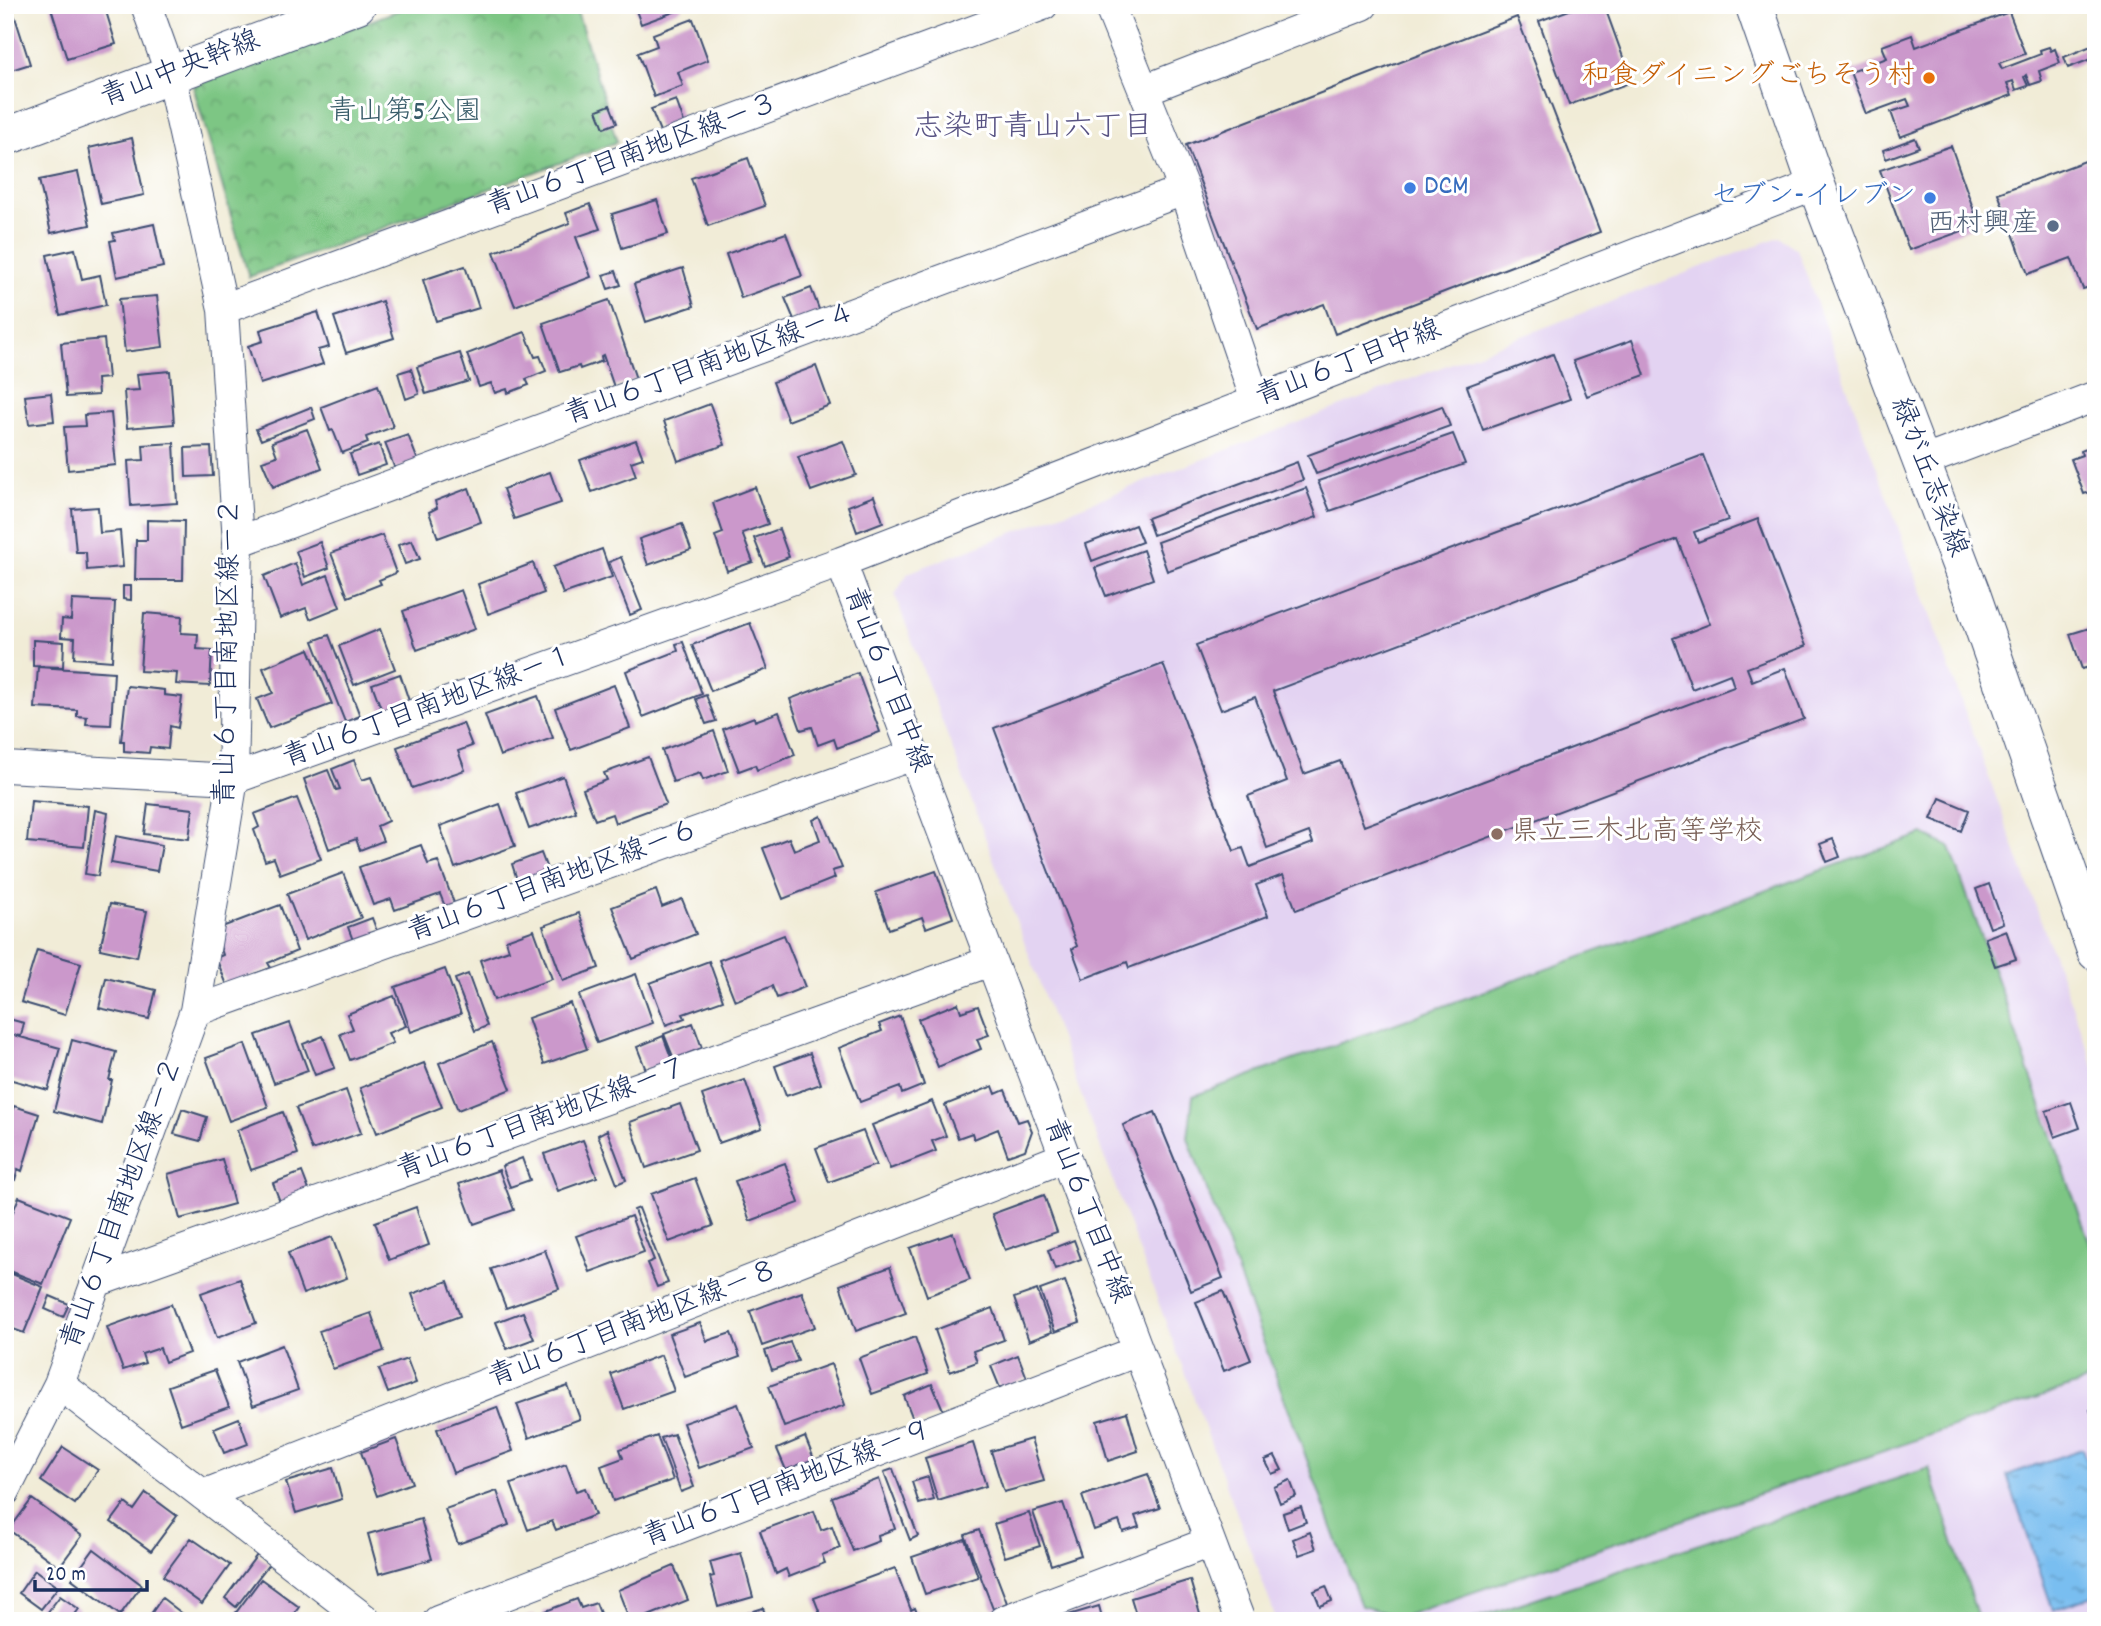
<svg xmlns="http://www.w3.org/2000/svg" width="2101" height="1626" font-family="Dekko,'Klee One',sans-serif">
  <style>
    .built { fill: #e3d3f2 }
    .park { fill: url(#park-crowns); stroke: #4c7a71; stroke-width: 2 }
    .garden { fill: #7dc684; stroke: #4c7a71; stroke-width: 2 }
    .water { fill: url(#water-ripples); stroke: #4a76a7; stroke-width: 2 }
    .building { fill: #cb98cb; fill-rule: evenodd }
    .lines { fill: none; stroke-linecap: round; stroke-linejoin: round }
    .minor-casing { stroke: #3b4b70; stroke-width: 32 }
    .tertiary-casing { stroke: #3b4b70; stroke-width: 39 }
    .minor { stroke: #fff; stroke-width: 30 }
    .tertiary { stroke: #fff; stroke-width: 37 }
    .food-dot { fill: #e8710a; stroke: #fff; stroke-width: 2.5 }
    .shop-dot { fill: #3f7fe0; stroke: #fff; stroke-width: 2.5 }
    .service-dot { fill: #5c6f8a; stroke: #fff; stroke-width: 2.5 }
    .education-dot { fill: #8d6e63; stroke: #fff; stroke-width: 2.5 }
    .labels { text-anchor: middle; dominant-baseline: central; stroke-width: 6; stroke-linejoin: round; paint-order: stroke }
    .street-label { font-size: 28px; fill: #1b2f5e; stroke: #fff }
    .food-label { font-size: 28px; fill: #c56008; stroke: #fff; text-anchor: end }
    .park-label { font-size: 28px; fill: #385c69; stroke: #fff }
    .shop-label { font-size: 28px; fill: #366cbe; stroke: #fff; text-anchor: start }
    .service-label { font-size: 28px; fill: #4e5e75; stroke: #fff; text-anchor: end }
    .education-label { font-size: 28px; fill: #785e54; stroke: #fff; text-anchor: start }
    .neighbourhood-label { font-size: 30px; fill: #595484; stroke: #fff }
  </style>
  <defs>
    <pattern id="park-crowns" width="20" height="18" patternUnits="userSpaceOnUse" patternTransform="scale(1.75)"><rect width="20" height="18" fill="#7dc684"/><path d="M2 6a3 3 0 1 1 6 0M12 15a3 3 0 1 1 6 0" fill="none" stroke="#66a16f"/></pattern>
    <pattern id="water-ripples" width="26" height="14" patternUnits="userSpaceOnUse" patternTransform="scale(1.75)"><rect width="26" height="14" fill="#79bef0"/><path d="M2 4q2-2 4 0t4 0M15 11q2-2 4 0t4 0" fill="none" stroke="#629bc6"/></pattern>
  </defs>
  <rect width="100%" height="100%" fill="#fff"/>
  <filter id="ink" filterUnits="userSpaceOnUse"><feTurbulence type="fractalNoise" baseFrequency=".0143" numOctaves="2"/><feDisplacementMap in="SourceGraphic" scale="14" xChannelSelector="R" yChannelSelector="G"/><feConvolveMatrix kernelMatrix="1 2 1 2 8 2 1 2 1" color-interpolation-filters="sRGB"/></filter>
  <filter id="wash" filterUnits="userSpaceOnUse"><feTurbulence type="fractalNoise" baseFrequency=".00686" numOctaves="4" result="noise"/><feDisplacementMap in="SourceGraphic" scale="28" xChannelSelector="R" yChannelSelector="G"/><feGaussianBlur stdDeviation="1.57" result="paint"/><feColorMatrix in="noise" values="0 0 0 0 0 0 0 0 0 0 0 0 0 0 0 0 0 1.4 0 .05"/><feComposite in="paint" operator="in"/></filter>
  <g filter="url(#wash)">
    <rect width="100%" height="100%" fill="#f1ecd7"/>
    <!-- built -->
    <path class="built" d="M1779,237L1797,249L2096,1072V1621H1277L895,595L908,573Z"/>
    <!-- park -->
    <path class="park" d="M413,5H575L617,142L249,277L193,86Z"/>
    <!-- garden -->
    <path class="garden" d="M1923,834L1950,847L2096,1261V1378L1401,1617L1361,1606L1188,1138L1193,1096Z
      M1929,1468L1979,1621H1467Z"/>
    <!-- water -->
    <path class="water" d="M2082,1449L2096,1490V1595L2053,1610L2007,1475Z"/>
    <g id="blocks">
      <!-- building -->
      <path class="building" d="M50,5H104L116,44L67,59Z
        M634,5H681L682,9L641,24Z
        M1583,5H1604L1632,82L1569,105L1539,21Z
        M2009,12L2025,54L1999,63L2002,69L2041,54L2040,50L2049,47L2051,51L2055,49L2060,63L2039,71L2042,81L2030,85L2026,75L2024,77L2028,86L2016,90L2013,81L2007,83L2012,95L1900,137L1891,112L1910,106L1907,99L1866,114L1850,72L1887,58L1882,46L1912,35L1916,47Z
        M15,17L30,64L5,72V20Z
        M1517,17L1600,232L1335,334L1324,304L1257,329L1186,145Z
        M693,19L708,60L678,72L683,86L654,97L638,53L657,46L653,34Z
        M2096,44V57L2068,68L2064,57Z
        M676,100L685,125L661,134L651,109Z
        M610,105L617,123L604,128L597,110Z
        M132,138L144,195L101,204L89,148Z
        M1915,138L1919,147L1886,159L1883,150Z
        M1951,146L1979,225L1909,250L1880,170Z
        M2096,157V285L2083,289L2071,258L2028,274L1998,193Z
        M748,158L765,206L708,226L691,178Z
        M78,172L90,225L51,233L39,180Z
        M657,200L668,234L622,248L612,214Z
        M590,204L600,229L576,237L591,277L515,306L494,252L570,223L566,213Z
        M154,224L163,267L117,277L110,241L115,240L113,233Z
        M786,233L802,276L741,298L726,254Z
        M75,249L82,279L100,275L106,305L60,315L47,255Z
        M465,266L479,308L436,321L423,280Z
        M683,268L694,306L646,322L634,284Z
        M616,271L621,285L608,289L603,275Z
        M811,288L820,312L795,322L785,298Z
        M157,296L163,347L125,352L119,299Z
        M609,300L636,379L614,387L603,355L601,356L602,361L580,369L579,366L560,372L543,323Z
        M382,301L394,338L346,353L334,317Z
        M318,312L329,347L318,350L323,364L260,384L248,346L263,341L260,330Z
        M525,332L535,357L540,356L546,371L526,379L529,385L508,393L507,389L495,393L491,383L479,387L467,354Z
        M104,339L108,378L97,379L98,395L66,397L61,343Z
        M1632,340L1645,375L1587,396L1573,361Z
        M460,353L469,381L426,394L417,367Z
        M1553,354L1570,399L1483,430L1467,386Z
        M816,366L830,405L788,421L773,382Z
        M411,369L419,394L406,399L398,373Z
        M170,371L174,424L127,428L124,391L139,390L137,374Z
        M378,385L393,427L366,437L368,443L342,453L333,430L330,431L321,407Z
        M51,393L54,421L29,424L25,396Z
        M710,404L725,445L678,461L664,421Z
        M1442,406L1450,426L1316,474L1308,455Z
        M311,407L315,419L261,440L256,429Z
        M111,413L116,465L68,470L64,427L85,426L84,415Z
        M307,429L322,468L273,487L262,461L277,456L272,442Z
        M1453,434L1465,464L1330,511L1318,481Z
        M408,435L418,461L395,469L385,443Z
        M636,440L643,458L631,462L636,476L592,492L580,460Z
        M843,441L856,475L811,491L798,457Z
        M174,443L177,503L131,506L128,461L144,460L143,445Z
        M379,444L386,465L357,475L350,454Z
        M2093,446V450L2096,449V490L2084,494L2071,459L2082,455L2081,451Z
        M211,447L213,476L186,477L185,448Z
        M1703,455L1728,520L1694,532L1698,542L1758,519L1806,646L1747,668L1752,681L1785,668L1804,719L1296,910L1283,875L1256,885L1268,916L1129,968L1127,962L1083,979L1072,949L1077,946L994,728L1163,664L1234,851L1243,848L1250,867L1276,857L1313,843L1309,832L1267,848L1248,796L1287,781L1255,697L1221,710L1196,645ZM1677,539L1710,624L1673,638L1692,689L1730,674L1734,687L1364,826L1340,761L1304,774L1273,691Z
        M1297,462L1303,480L1153,535L1147,518Z
        M550,472L561,503L514,519L503,489Z
        M755,487L768,524L742,533L753,562L727,571L715,536L723,533L713,503Z
        M469,488L481,522L438,538L429,512L437,508L435,501Z
        M1306,488L1317,517L1167,571L1157,542Z
        M874,496L883,522L857,532L848,506Z
        M98,507L100,533L120,531L123,567L87,570L86,552H76L72,509Z
        M147,520L184,521L183,580H135L136,540H147Z
        M682,524L691,550L648,565L639,539Z
        M1135,525L1142,542L1092,561L1086,544Z
        M779,529L789,557L765,566L754,538Z
        M382,535L396,573L379,580L381,584L348,597L331,553Z
        M412,540L420,559L405,564L398,545Z
        M320,542L329,568L305,577L296,551Z
        M602,549L612,577L563,594L553,567Z
        M1143,550L1153,579L1106,596L1095,568Z
        M621,557L642,610L630,615L609,562Z
        M295,563L303,585L328,575L340,607L310,619L306,608L280,618L264,576Z
        M533,563L544,593L488,614L478,584Z
        M123,586H131V600L123,599Z
        M461,590L475,629L417,650L403,611Z
        M72,600L115,602L112,661L74,658L75,638L61,637L62,619L71,620Z
        M144,613L182,616L181,633L198,634L197,649L212,650L210,686L176,684L177,673L140,671Z
        M750,623L768,669L711,691L692,645Z
        M2096,626V665L2082,669L2070,634Z
        M380,629L395,669L354,685L339,646Z
        M329,635L360,716L345,722L313,641Z
        M33,640L64,642L63,667L33,666Z
        M683,642L702,694L643,717L626,671L678,651L676,644Z
        M309,649L332,704L269,728L257,699L273,693L263,668Z
        M38,667L114,672L111,725L86,724L87,717L77,716V710L35,708Z
        M858,673L880,732L837,748L834,739L818,745L812,727L801,730L790,699Z
        M400,674L409,701L382,711L372,684Z
        M614,685L630,728L571,750L555,708Z
        M127,686L164,690V695L182,697L178,728L170,726L168,749L150,747L149,753L124,751V741H121Z
        M706,695L716,721L706,724L696,699Z
        M538,696L553,738L500,756L485,715Z
        M779,712L795,755L757,770L755,765L739,771L723,729L754,717L755,721Z
        M463,723L472,746L458,751L465,770L412,788L397,747Z
        M714,731L728,771L703,780L700,773L673,782L662,750Z
        M648,757L666,804L615,823L612,814L595,820L583,789L607,780L604,773Z
        M354,760L362,780L371,777L388,821L377,826L383,841L360,850L356,839L329,849L304,779L328,770L336,790L340,789L332,769Z
        M563,776L576,812L529,829L516,793Z
        M297,798L321,859L280,874L274,858L265,861L254,830L259,827L254,814Z
        M1940,798L1969,810L1961,831L1931,819Z
        M31,801L88,806L84,847L27,842Z
        M148,804L193,809L189,839L144,834Z
        M500,804L515,846L455,868L440,826Z
        M95,810L108,813L98,876L85,874Z
        M821,816L842,868L832,871L835,878L783,899L763,848L789,838L794,850L820,840L813,820Z
        M116,836L162,845L157,871L111,863Z
        M1833,839L1840,857L1827,862L1820,844Z
        M421,845L428,864L438,861L457,911L448,914L440,894L395,910L391,899L373,905L359,867Z
        M541,853L550,877L520,889L512,864Z
        M936,871L953,918L926,928L922,917L889,929L876,892Z
        M343,873L361,918L305,940L287,894Z
        M1989,884L2003,923L1990,928L1976,889Z
        M656,890L662,907L682,899L696,934L633,959L612,907Z
        M110,904L147,911L137,957L100,949Z
        M280,905L297,951L268,963L271,968L227,985L216,958L223,955L219,942L222,927Z
        M579,913L599,968L563,981L543,926Z
        M372,918L381,942L357,951L348,927Z
        M534,930L552,979L494,1000L480,960L509,950L506,940Z
        M2006,930L2016,959L1995,966L1985,938Z
        M784,935L805,987L777,998L772,986L735,1001L719,960Z
        M37,950L81,963L65,1015L21,1002Z
        M709,961L723,1000L683,1014L685,1018L666,1025L650,983Z
        M445,969L461,1014L411,1032L395,987Z
        M468,974L487,1026L475,1031L455,979Z
        M636,974L653,1023L597,1043L579,995Z
        M106,978L156,990L149,1019L99,1008Z
        M394,996L406,1026L388,1033L393,1043L350,1060L340,1034L353,1029L347,1014Z
        M570,1003L587,1049L544,1064L528,1018Z
        M958,1003L961,1012L978,1006L989,1035L977,1039L981,1049L938,1067L918,1019Z
        M900,1016L924,1085L902,1094L900,1087L860,1102L839,1048L882,1031L879,1024Z
        M5,1018L24,1023L21,1036L13,1035L60,1048L48,1090L5,1078Z
        M290,1023L308,1071L274,1083L256,1035Z
        M693,1023L702,1048L674,1059L664,1034Z
        M323,1036L335,1068L315,1075L303,1044Z
        M663,1036L672,1060L646,1070L637,1047Z
        M72,1040L116,1052L109,1080H112L102,1124L54,1111Z
        M492,1042L511,1089L458,1110L439,1063Z
        M245,1044L268,1107L229,1121L206,1058Z
        M810,1053L821,1084L786,1096L775,1066Z
        M424,1063L442,1107L377,1133L360,1088Z
        M745,1080L762,1128L719,1143L702,1095Z
        M993,1086L996,1094L1005,1090L1018,1122L1027,1119L1032,1131L1025,1150L1008,1156L998,1129L974,1139L972,1133L958,1138L945,1105Z
        M346,1090L361,1133L312,1150L296,1108Z
        M932,1101L946,1136L932,1141L936,1151L890,1169L872,1125Z
        M2071,1102L2080,1128L2055,1137L2046,1111Z
        M680,1104L697,1150L646,1168L630,1122Z
        M5,1106L13,1109L14,1106L39,1114L22,1171L18,1169L15,1180L5,1177Z
        M182,1109L207,1117L200,1141L174,1134Z
        M283,1112L298,1154L251,1170L237,1130Z
        M1155,1112L1223,1278L1191,1291L1123,1125Z
        M607,1130L626,1180L617,1184L598,1135Z
        M863,1131L876,1165L829,1182L816,1148Z
        M583,1140L597,1177L558,1191L544,1154Z
        M522,1158L530,1180L510,1187L502,1166Z
        M222,1159L234,1204L180,1219L168,1174Z
        M785,1163L799,1203L750,1221L735,1181Z
        M499,1170L514,1210L474,1224L459,1184Z
        M302,1172L310,1193L281,1204L273,1183Z
        M695,1178L713,1226L669,1242L651,1194Z
        M1044,1195L1057,1232L1005,1250L992,1214Z
        M19,1197L70,1217L43,1284L5,1269V1231Z
        M416,1207L429,1245L389,1260L375,1222Z
        M639,1208L668,1283L657,1287L647,1263L654,1260L634,1210Z
        M631,1216L644,1252L590,1272L576,1236Z
        M953,1233L970,1280L927,1296L910,1248Z
        M332,1237L347,1278L303,1294L288,1253Z
        M1074,1240L1081,1259L1055,1269L1048,1250Z
        M545,1250L559,1289L506,1308L491,1269Z
        M890,1267L906,1313L856,1331L840,1285Z
        M5,1271L43,1287L24,1333L5,1326Z
        M240,1279L256,1323L217,1338L201,1293Z
        M448,1281L460,1316L425,1329L412,1294Z
        M1065,1281L1080,1323L1055,1332L1040,1290Z
        M1037,1290L1052,1332L1029,1341L1014,1298Z
        M1223,1291L1251,1360L1224,1371L1196,1302Z
        M802,1292L815,1327L762,1346L750,1311Z
        M50,1296L69,1304L63,1317L45,1309Z
        M171,1304L189,1353L165,1362L160,1348L142,1354L145,1363L123,1370L107,1327Z
        M993,1308L1004,1340L973,1351L977,1362L950,1372L935,1330Z
        M523,1312L534,1339L507,1349L496,1322Z
        M371,1313L384,1351L333,1369L319,1331Z
        M700,1323L707,1341L731,1333L740,1357L685,1377L669,1334Z
        M915,1337L928,1374L872,1394L859,1358Z
        M790,1342L798,1361L772,1370L765,1351Z
        M282,1345L298,1390L253,1406L237,1362Z
        M661,1355L674,1391L624,1409L611,1374Z
        M1018,1355L1027,1378L1000,1388L991,1366Z
        M407,1359L416,1383L388,1393L379,1369Z
        M831,1364L845,1405L784,1427L769,1386Z
        M215,1370L229,1407L181,1424L168,1386Z
        M932,1384L944,1412L915,1424L904,1396Z
        M568,1386L580,1419L529,1438L517,1404Z
        M738,1404L754,1448L699,1468L683,1423Z
        M497,1407L513,1451L453,1473L437,1429Z
        M2096,1408V1427H2095L2090,1410Z
        M1127,1412L1138,1451L1108,1461L1097,1421Z
        M239,1418L248,1444L224,1453L214,1428Z
        M674,1434L694,1487L681,1492L661,1438Z
        M657,1436L673,1480L613,1501L601,1466L623,1458L620,1449Z
        M805,1437L814,1459L786,1470L777,1449Z
        M396,1439L412,1483L377,1496L361,1452Z
        M1031,1439L1044,1481L1004,1492L991,1451Z
        M973,1443L986,1486L938,1501L925,1458Z
        M63,1447L98,1470L75,1504L41,1481Z
        M1275,1456L1282,1470L1272,1474L1265,1460Z
        M566,1464L576,1491L585,1488L595,1515L556,1530L552,1521L528,1530L511,1484Z
        M333,1468L342,1499L296,1513L286,1482Z
        M893,1469L918,1536L910,1540L884,1472Z
        M1148,1474L1160,1508L1135,1516L1139,1527L1123,1532L1119,1521L1094,1530L1082,1496Z
        M928,1477L934,1500L919,1504L912,1482Z
        M879,1479L895,1529L878,1535L879,1541L853,1551L832,1497Z
        M1290,1480L1296,1496L1280,1503L1274,1487Z
        M497,1491L509,1525L458,1544L445,1509Z
        M146,1493L177,1516L151,1551L111,1522L125,1503L134,1510Z
        M32,1499L82,1536L59,1567L9,1530Z
        M1063,1503L1081,1555L1051,1565L1033,1512Z
        M1301,1507L1306,1522L1288,1529L1283,1513Z
        M814,1511L821,1530L832,1526L840,1548L822,1555L825,1563L789,1577L786,1569L776,1574L760,1531Z
        M1029,1513L1040,1546L1005,1557L994,1524Z
        M421,1519L432,1559L379,1574L368,1534Z
        M979,1530L1007,1603L993,1609L965,1535Z
        M1310,1532L1316,1549L1299,1555L1293,1539Z
        M191,1538L230,1565L202,1604L163,1576Z
        M965,1539L978,1577L925,1594L912,1557Z
        M94,1549L142,1585L120,1615L72,1579Z
        M741,1553L753,1597L718,1607L710,1577L714,1576L710,1562Z
        M257,1555L269,1564L236,1607L225,1598Z
        M674,1566L688,1600L636,1621H630L618,1590Z
        M895,1568L911,1610L915,1608L920,1621H823L814,1598Z
        M35,1570L58,1587L41,1609L19,1593Z
        M261,1579L299,1607L289,1621H237L232,1618Z
        M1190,1580L1202,1621H1138L1131,1598Z
        M1326,1586L1332,1601L1320,1606L1314,1591Z
        M60,1596L79,1609L70,1621H56L47,1613Z
        M162,1598L192,1621H146Z
        M577,1599L581,1608L596,1603L603,1621H546L543,1612Z
        M1099,1606L1103,1621H1052V1620Z
        M763,1608L767,1621H727L726,1620Z
        M534,1614L537,1621H516Z"/>
    </g>
  </g>
  <g filter="url(#ink)">
    <use href="#blocks" fill-opacity="0" stroke="#3b4b70" stroke-width="2"/>
    <g class="lines">
      <!-- minor casing -->
      <g class="minor-casing">
        <path id="minor" d="M1109,5L1184,190L1256,401
          M1144,90L1363,5
          M223,309L1043,5
          M1922,462L2096,396
          M238,542L1184,190
          M5,767L233,779L841,562
          M195,1011L913,755
          M96,1282L991,961
          M59,1384L367,1621
          M5,1491L59,1384L195,1011L233,779L238,542L223,309L171,75L146,5
          M203,1495L1065,1157
          M438,1621L1138,1351
          M1003,1621L1210,1542
          M1240,1621L841,562L1816,184"/>
      </g>
      <!-- tertiary casing -->
      <g class="tertiary-casing">
        <path id="tertiary" d="M1754,5L1816,184L1972,595L2096,952
          M5,137L357,5"/>
      </g>
      <!-- minor -->
      <use href="#minor" class="minor"/>
      <!-- tertiary -->
      <use href="#tertiary" class="tertiary"/>
    </g>
  </g>
  <!-- markers -->
  <circle class="food-dot" cx="1929" cy="78" r="7"/>
  <g class="shop-dot">
    <circle cx="1410" cy="188" r="7"/>
    <circle cx="1930" cy="198" r="7"/>
  </g>
  <circle class="service-dot" cx="2053" cy="226" r="7"/>
  <circle class="education-dot" cx="1497" cy="834" r="7"/>
  <g class="labels">
    <!-- street labels -->
    <g class="street-label">
      <text transform="translate(181 71) rotate(-21)">青山中央幹線</text>
      <text transform="translate(633 157) rotate(-20)">青山６丁目南地区線ー３</text>
      <text transform="translate(1349 365) rotate(-21)">青山６丁目中線</text>
      <text transform="translate(711 366) rotate(-20)">青山６丁目南地区線ー４</text>
      <text transform="translate(1927 478) rotate(69)">緑が丘志染線</text>
      <text transform="translate(230 652) rotate(-89)">青山６丁目南地区線ー２</text>
      <text transform="translate(885 680) rotate(69)">青山６丁目中線</text>
      <text transform="translate(429 709) rotate(-20)">青山６丁目南地区線ー１</text>
      <text transform="translate(554 883) rotate(-20)">青山６丁目南地区線ー６</text>
      <text transform="translate(543 1121) rotate(-20)">青山６丁目南地区線ー７</text>
      <text transform="translate(124 1204) rotate(-70)">青山６丁目南地区線ー２</text>
      <text transform="translate(1085 1211) rotate(69)">青山６丁目中線</text>
      <text transform="translate(634 1326) rotate(-21)">青山６丁目南地区線ー８</text>
      <text transform="translate(788 1486) rotate(-21)">青山６丁目南地区線ー９</text>
    </g>
    <!-- food labels -->
    <g class="food-label">
      <text x="1915" y="78">和食ダイニングごちそう村</text>
    </g>
    <!-- park labels -->
    <g class="park-label">
      <text x="405" y="114">青山第5公園</text>
    </g>
    <!-- shop labels -->
    <g class="shop-label">
      <text x="1424" y="188">DCM</text>
      <text x="1916" y="198" text-anchor="end">セブン-イレブン</text>
    </g>
    <!-- service labels -->
    <g class="service-label">
      <text x="2039" y="226">西村興産</text>
    </g>
    <!-- education labels -->
    <g class="education-label">
      <text x="1511" y="834">県立三木北高等学校</text>
    </g>
    <!-- neighbourhood labels -->
    <g class="neighbourhood-label">
      <text x="1033" y="129">志染町青山六丁目</text>
    </g>
  </g>
  <!-- margin -->
  <rect width="2101" height="1626" fill="none" stroke="#fff" stroke-width="28"/>
  <!-- scale -->
  <path d="M35 1580v10h112v-10" fill="none" stroke="#1b2f5e" stroke-width="3.5"/>
  <text x="46" y="1580" font-size="21" fill="#1b2f5e" stroke="#ffffff" stroke-width="5" paint-order="stroke">20 m</text>
</svg>
